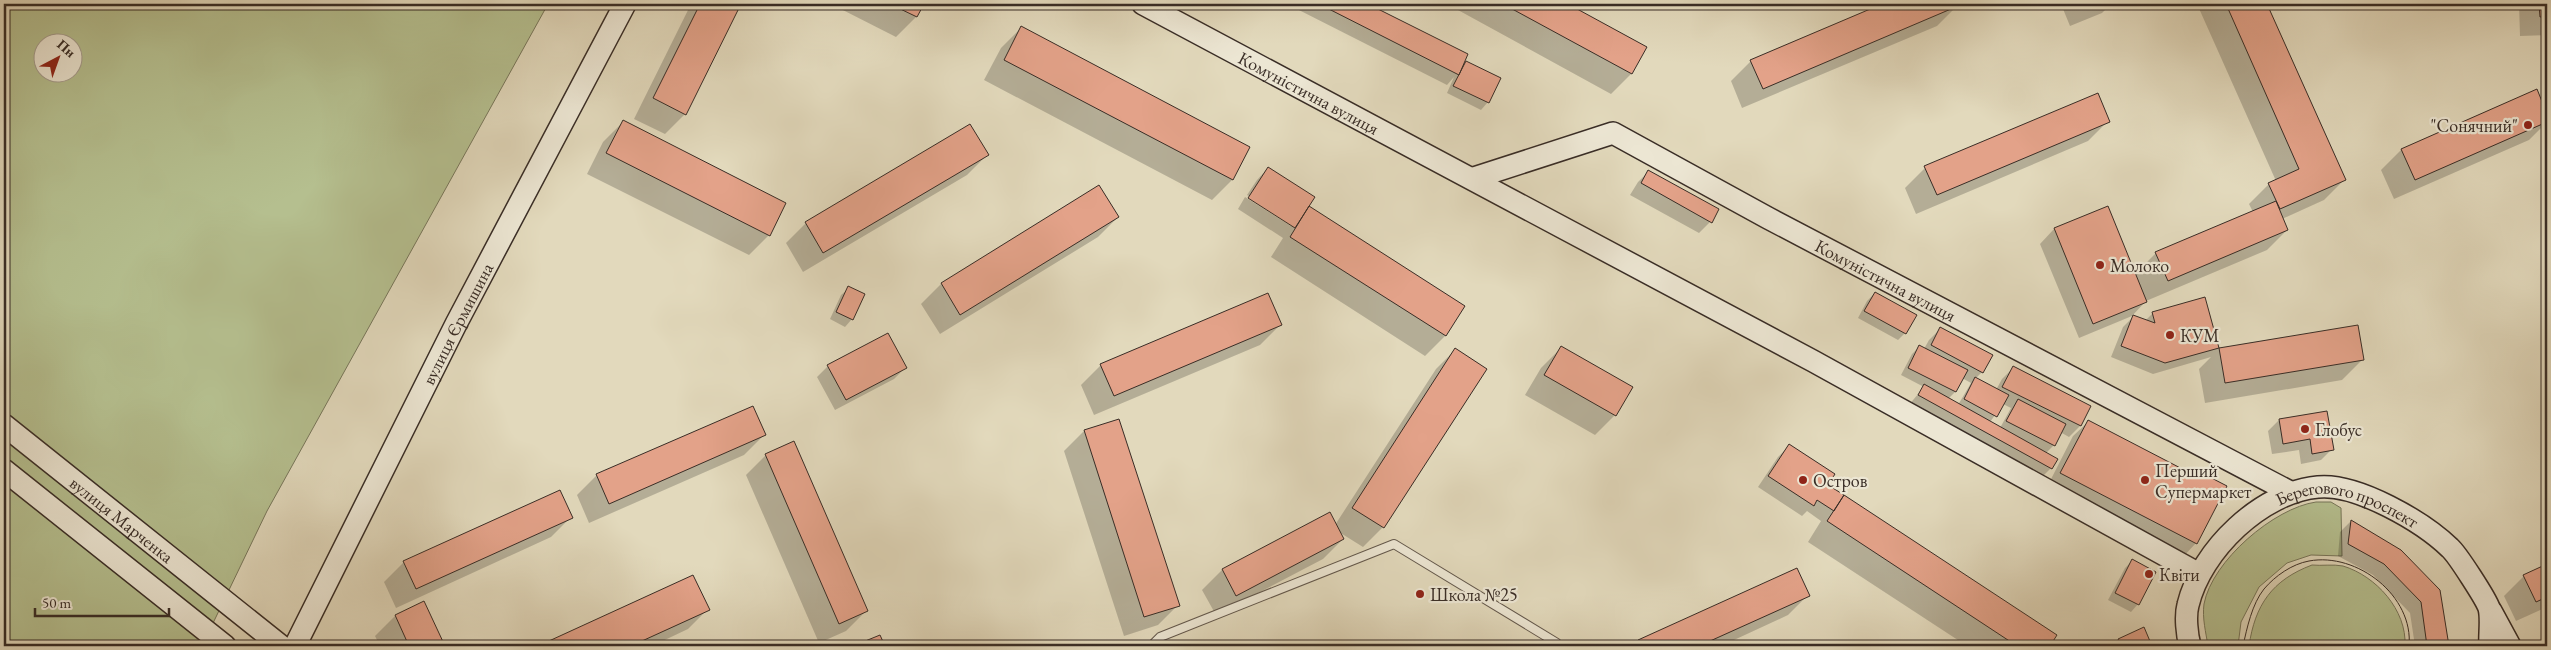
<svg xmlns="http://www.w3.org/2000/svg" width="2551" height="650" font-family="'EB Garamond',serif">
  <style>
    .green { fill: #b5bf8f; stroke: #77765a; fill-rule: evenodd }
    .shadow { fill: #0003; fill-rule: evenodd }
    .building { fill: #e3a289; stroke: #392d26 }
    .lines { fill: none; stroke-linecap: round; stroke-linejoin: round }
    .lane-casing { stroke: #63584c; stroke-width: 10 }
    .secondary-casing { stroke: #392d26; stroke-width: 24 }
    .lane { stroke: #ece6d3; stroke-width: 8 }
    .secondary { stroke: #ece6d3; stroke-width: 21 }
    .tram { stroke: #392d26; stroke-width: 1 }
    .poi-dot { fill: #8f2418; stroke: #ece6d3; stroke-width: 2 }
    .labels { text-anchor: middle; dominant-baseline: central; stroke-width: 4.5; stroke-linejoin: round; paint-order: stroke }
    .street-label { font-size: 18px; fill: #392d26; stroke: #ece6d3 }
    .poi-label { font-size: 18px; fill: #392d26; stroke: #ece6d3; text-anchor: start }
  </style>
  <rect width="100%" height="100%" fill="#e2d9bc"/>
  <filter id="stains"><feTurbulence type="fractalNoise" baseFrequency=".004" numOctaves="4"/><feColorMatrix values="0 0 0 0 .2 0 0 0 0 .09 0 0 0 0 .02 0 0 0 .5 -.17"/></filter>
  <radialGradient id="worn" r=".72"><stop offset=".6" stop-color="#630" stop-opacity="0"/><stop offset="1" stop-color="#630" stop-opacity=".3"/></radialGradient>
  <!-- green -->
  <path class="green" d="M4,4H548L267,511L202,646H4ZM42,42H72V72H42Z
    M2316,502H2331L2341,508L2342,556L2311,555L2287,563L2259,587L2241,622L2238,646H2208C2206,633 2202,618 2204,604C2212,561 2274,508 2316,502Z
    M2312,565C2321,566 2333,564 2343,566C2376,576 2407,610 2405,646H2249C2255,605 2272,580 2312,565Z"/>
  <!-- shadow -->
  <path class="shadow" d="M691,4H740L685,114L665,134L634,119Z
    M831,4H922L916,17L896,37Z
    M1280,4H1366L1467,55L1462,66L1466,62L1488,102L1481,110L1447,93L1454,77L1447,85L1289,5L1287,8Z
    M1447,4H1566L1645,47L1631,74L1611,94Z
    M1885,4H1956L1957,6L1937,26L1742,108L1731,81L1751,61Z
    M2061,4H2111L2102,13L2070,26Z
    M2197,4H2265L2344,180L2324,200L2282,219L2287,230L2267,250L2146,301L2132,316L2079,338L2040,244L2054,229L2107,208L2135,274L2156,253L2253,212L2249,204L2269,184L2276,181Z
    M2519,4H2547V35L2520,36Z
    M1021,28L1249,148L1232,180L1212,200L984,80L1001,48Z
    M2536,91L2547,122L2529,140L2394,199L2381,170L2401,150Z
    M2108,121L2088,141L1916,214L1905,188L1925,168Z
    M623,122L784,204L769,235L749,255L587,174L603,142Z
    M987,155L967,175L803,272L786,243L806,223Z
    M1268,168L1307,206L1464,306L1445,336L1425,356L1271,257L1283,238L1238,209L1245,197L1291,226L1293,224L1247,195L1257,180Z
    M1649,171L1717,210L1710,222L1699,233L1630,195L1638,182Z
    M1099,187L1118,217L1098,237L940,334L921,304L941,284Z
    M849,288L852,319L845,327L830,319L841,295Z
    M1875,293L1905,333L1898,340L1858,318L1867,301Z
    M2204,299L2218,349L2357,326L2362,360L2342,380L2205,403L2199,369L2211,357L2153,374L2111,357L2123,327L2134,316L2145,321L2153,313Z
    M1280,325L1260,345L1094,415L1081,385L1101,365Z
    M1940,329L1982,372L1975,379L1996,390L2002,379L2013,368L2089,407L2080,426L2069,437L2060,432L2054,445L2046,453L2051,468L2040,479L1908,406L1924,387L1901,375L1912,354L1919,347L1924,349L1929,340ZM1962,378L1971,383L1958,405L1948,399L1955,392ZM2003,404L2011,408L2000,428L1990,422Z
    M1561,348L1631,388L1615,415L1595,435L1525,395L1541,368Z
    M1456,349L1486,369L1383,527L1363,547L1339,532L1343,539L1323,559L1216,615L1202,590L1222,570L1335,525L1436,369Z
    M828,366L905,368L894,379L835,410L817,377Z
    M2279,420L2332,449L2321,460L2301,464L2299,450L2272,454L2268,431Z
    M2088,422L2190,475L2195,470L2196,543L2182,558L2047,487L2073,436Z
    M1084,431L1178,605L1158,625L1124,636L1064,451Z
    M764,435L744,455L589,523L577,495L597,475Z
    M1789,446L1826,485L2055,636L2048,646H1967L1808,542L1821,521L1807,511L1802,516L1758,487L1778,457Z
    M766,455L866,611L846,631L819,643L746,475Z
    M571,517L551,537L396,608L384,582L404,562Z
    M2351,521L2439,591L2448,646H2415L2410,613L2373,575L2338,556L2340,532Z
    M2132,561L2138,604L2131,612L2108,600L2125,568Z
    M2547,565V607L2516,621L2504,596L2524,576Z
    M693,576L708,609L688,629L652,646H541Z
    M1808,595L1788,615L1721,646H1633L1639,641Z
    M423,603L443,646H380L375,636L395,616Z
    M2144,629L2151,646H2112L2118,640Z"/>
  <!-- building -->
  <path class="building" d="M700,4H741L686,115L653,98Z
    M890,4H924L917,17Z
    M1319,4H1368L1468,54L1459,75Z
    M1503,4H1568L1647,47L1632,74Z
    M1882,4H1957L1958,6L1763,89L1750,60Z
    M2226,4H2267L2346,180L2280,209L2268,183L2299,169Z
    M2539,4H2547V16L2540,17Z
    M1021,26L1250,147L1233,180L1004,60Z
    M1466,61L1501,78L1489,103L1453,86Z
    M2537,89L2547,114V122L2415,180L2401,149Z
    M2098,93L2110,122L1937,195L1924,166Z
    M623,120L786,203L770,236L606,153Z
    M970,124L989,155L823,253L805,222Z
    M1268,167L1315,197L1295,228L1248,198Z
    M1648,170L1719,209L1712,223L1641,183Z
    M1099,185L1119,217L960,315L941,283Z
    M2276,201L2288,230L2168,281L2155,252Z
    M1309,206L1465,306L1446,336L1290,237Z
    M2108,206L2147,302L2093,324L2054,228Z
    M848,286L865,294L853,320L836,312Z
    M1875,292L1917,315L1906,334L1864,311Z
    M1268,293L1282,325L1114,396L1100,364Z
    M2205,297L2219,348L2165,363L2121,346L2133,315L2155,323L2152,312Z
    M2358,325L2364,360L2225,383L2219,348Z
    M1940,327L1993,355L1983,373L1931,345Z
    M888,333L907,368L846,400L827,365Z
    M1919,345L1968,370L1956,392L1908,368Z
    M1561,346L1633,387L1616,416L1544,375Z
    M1455,348L1487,369L1384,528L1352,508Z
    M2013,366L2091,406L2081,426L2002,387Z
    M1975,377L2009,395L1997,417L1964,399Z
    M1924,384L2058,459L2052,469L1918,395Z
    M2018,399L2066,424L2055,446L2006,421Z
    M753,406L766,435L609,504L596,474Z
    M2327,411L2334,450L2312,454L2310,439L2283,444L2279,419Z
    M1119,419L1180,606L1144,617L1084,430Z
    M2088,420L2192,474L2194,469L2227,486L2197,544L2060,473Z
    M794,441L868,611L839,624L765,454Z
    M1789,444L1835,474L1828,485L1844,495L1834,511L1817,500L1814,506L1768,476Z
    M560,490L573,518L416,589L403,561Z
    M1844,495L2057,635L2050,646H2017L1827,521Z
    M1330,512L1344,539L1236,596L1222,569Z
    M2351,520L2401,550L2440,590L2449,646H2427L2421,602L2384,564L2348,544Z
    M2132,559L2156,572L2139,605L2115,593Z
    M2547,564V597L2536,602L2523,575Z
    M1797,568L1810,596L1699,646H1641L1638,640Z
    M693,575L710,610L631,646H538Z
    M424,601L445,646H409L395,615Z
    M2144,627L2152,646H2121L2118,639Z
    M880,635L885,646H853Z"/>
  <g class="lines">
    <!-- lane casing -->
    <g class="lane-casing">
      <path id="lane" d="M1151,646L1160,637L1394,544L1557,643L1558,646"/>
    </g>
    <!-- secondary casing -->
    <g class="secondary-casing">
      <g id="secondary">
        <path id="s1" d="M1143,4L1813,361L2199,574"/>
        <path id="s2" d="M1474,178L1613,133L1768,218L2290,492"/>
        <path id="s3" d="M4,425L281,646"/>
        <path d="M4,470L225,646"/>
        <path d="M2491,611L2510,646"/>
        <path id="s4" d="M295,646L456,324L625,4"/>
        <path id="s5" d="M2190,646C2187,635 2185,616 2188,605C2201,550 2262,492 2318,487C2357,483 2423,522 2450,548C2457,554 2486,599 2489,608C2492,619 2489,635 2490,646"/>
      </g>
    </g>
    <!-- lane -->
    <use href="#lane" class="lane"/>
    <!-- secondary -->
    <use href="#secondary" class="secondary"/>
    <!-- tram -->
    <path class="tram" d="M2243,646C2247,628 2252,604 2264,589C2275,576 2292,564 2309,561C2357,552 2414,596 2409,646"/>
  </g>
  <!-- markers -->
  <g class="poi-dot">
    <circle cx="2528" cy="125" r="5"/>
    <circle cx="2100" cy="265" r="5"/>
    <circle cx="2170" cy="335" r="5"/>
    <circle cx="2305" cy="429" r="5"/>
    <circle cx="1803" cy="480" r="5"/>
    <circle cx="2145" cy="480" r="5"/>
    <circle cx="2149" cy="574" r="5"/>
    <circle cx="1420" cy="594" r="5"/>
  </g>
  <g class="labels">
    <!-- street labels -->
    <g class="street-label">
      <text stroke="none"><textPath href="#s1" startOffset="188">Комуністична вулиця</textPath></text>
      <text stroke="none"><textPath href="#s2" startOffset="456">Комуністична вулиця</textPath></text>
      <text stroke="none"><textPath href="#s4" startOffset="361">вулиця Єрмишина</textPath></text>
      <text stroke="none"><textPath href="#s5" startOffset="258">Берегового проспект</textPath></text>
      <text stroke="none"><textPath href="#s3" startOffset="151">вулиця Марченка</textPath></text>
    </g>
    <!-- poi labels -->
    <g class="poi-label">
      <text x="2518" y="125" text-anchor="end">"Сонячний"</text>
      <text x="2110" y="265">Молоко</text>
      <text x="2180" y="335">КУМ</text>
      <text x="2315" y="429">Глобус</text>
      <text x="2155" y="470">Перший<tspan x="2155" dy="21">Супермаркет</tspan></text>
      <text x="1813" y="480">Остров</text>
      <text x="2159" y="574">Квіти</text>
      <text x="1430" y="594">Школа №25</text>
    </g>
  </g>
  <!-- margin -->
  <rect width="2551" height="650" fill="none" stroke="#e2d9bc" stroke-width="20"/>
  <rect x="5" y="5" width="2541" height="640" fill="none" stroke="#392d26" stroke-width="2.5"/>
  <rect x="10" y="10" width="2531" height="630" fill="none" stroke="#392d26"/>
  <!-- north arrow -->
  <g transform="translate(58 58) rotate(41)"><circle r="24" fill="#ece6d3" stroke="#a49c8e"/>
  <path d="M0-4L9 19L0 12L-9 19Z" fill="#8f2418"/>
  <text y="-8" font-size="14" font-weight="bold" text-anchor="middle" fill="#392d26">Пн</text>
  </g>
  <!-- scale -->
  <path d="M35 608v8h134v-8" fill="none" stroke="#392d26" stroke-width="2.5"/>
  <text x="42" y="608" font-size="15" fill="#392d26" stroke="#ece6d3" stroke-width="4" paint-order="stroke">50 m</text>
  <rect width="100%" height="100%" filter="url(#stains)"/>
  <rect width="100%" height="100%" fill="url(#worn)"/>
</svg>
